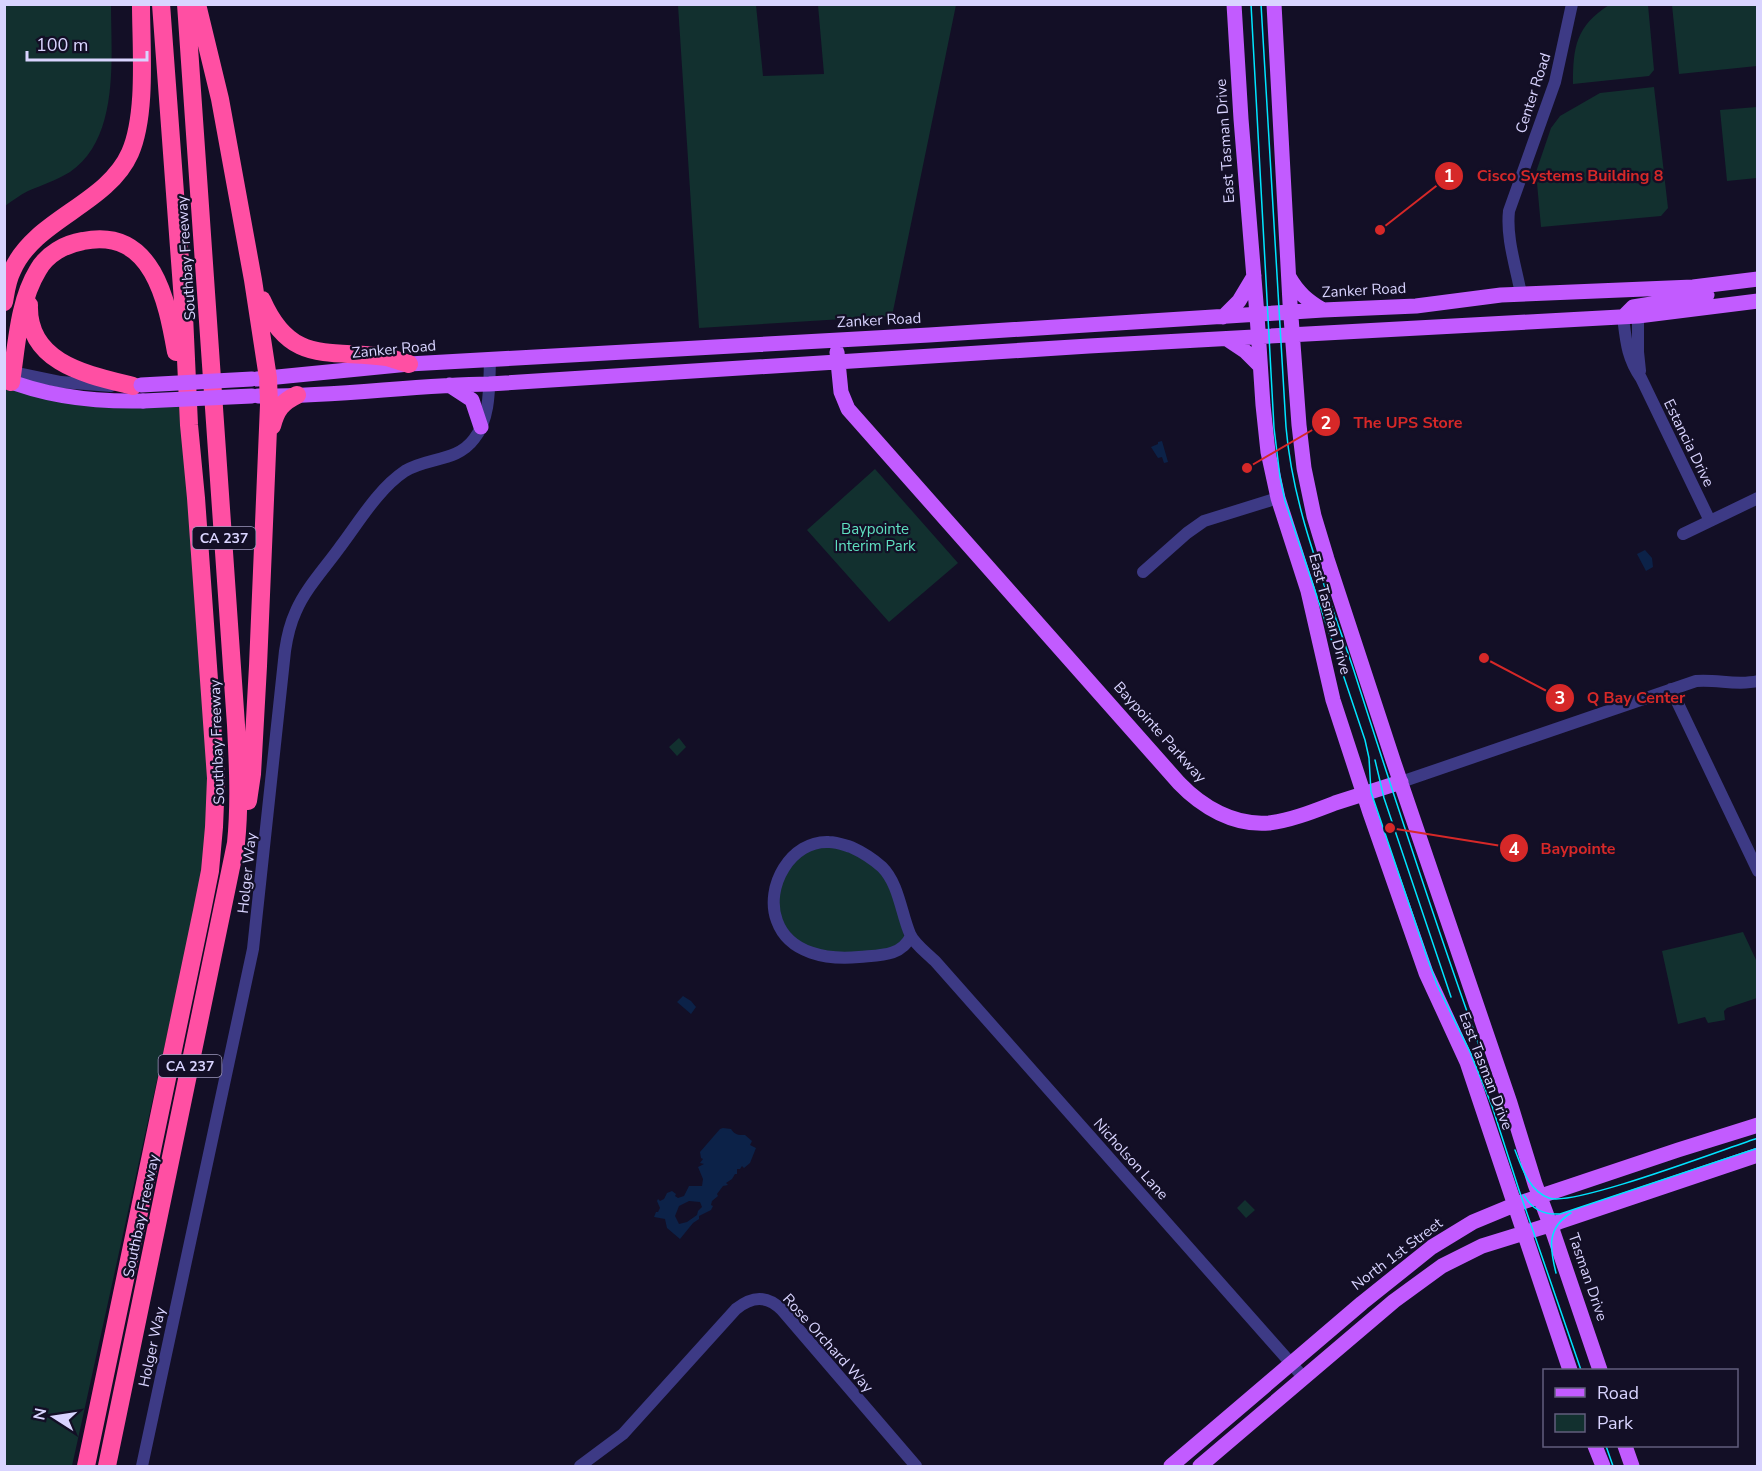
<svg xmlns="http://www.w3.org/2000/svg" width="1762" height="1471" font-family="'Nunito Sans',sans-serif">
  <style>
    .green { fill: #12302f }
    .water { fill: #0c2248; fill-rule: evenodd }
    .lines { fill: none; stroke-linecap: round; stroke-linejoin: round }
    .minor { stroke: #3d3a85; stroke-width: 12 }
    .major { stroke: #c25bff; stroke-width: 15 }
    .highway { stroke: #ff4fa3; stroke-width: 18 }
    .tram { stroke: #00e5ff; stroke-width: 1.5 }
    .major-bridge { stroke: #c25bff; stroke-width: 15 }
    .labels { text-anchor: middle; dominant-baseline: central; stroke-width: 4.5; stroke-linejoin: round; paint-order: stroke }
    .shield { fill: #130f26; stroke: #9e99be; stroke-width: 1.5 }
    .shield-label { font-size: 14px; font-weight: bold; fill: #d9d4ff }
    .street-label { font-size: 15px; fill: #d9d4ff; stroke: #130f26 }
    .park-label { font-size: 15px; fill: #5fe0c0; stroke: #130f26 }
    .leader { fill: none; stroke: #d62828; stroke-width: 2 }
    .callout-dot { fill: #d62828; stroke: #130f26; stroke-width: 2 }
    .mark-label { font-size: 18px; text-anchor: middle; font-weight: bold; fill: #fff }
    .callout-label { font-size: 16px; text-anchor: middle; font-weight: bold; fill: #d62828; stroke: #130f26; stroke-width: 4.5; stroke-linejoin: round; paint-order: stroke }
  </style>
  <rect width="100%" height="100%" fill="#130f26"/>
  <!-- green -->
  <path class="green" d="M5,4L111,5C111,57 120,138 70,172C57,180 42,185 28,191C20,195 12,201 5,206Z
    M678,5H756L763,76L824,74L818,5H956L892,316L699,328Z
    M1609,5H1648L1654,70L1649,76L1573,84C1573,47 1576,26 1609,5Z
    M1672,5H1757V66L1679,74Z
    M1654,87L1668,208L1661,216L1541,227L1536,172L1551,128L1560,116L1600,93Z
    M1757,107V178L1727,181L1720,110Z
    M4,386L187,404L214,827L155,1089L72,1466H5Z
    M875,469L958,563L889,622L807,530Z
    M679,738L686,747L677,756L669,747Z
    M822,845L842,847L881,870L892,889L905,940L886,951L823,953L800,944L779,919L777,905L783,876L806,850Z
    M1743,932L1757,962V998L1727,1008L1724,1011L1725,1020L1708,1023L1705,1017L1678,1024L1662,951Z
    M1245,1200L1255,1210L1246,1218L1237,1208Z"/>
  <!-- water -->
  <path class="water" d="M1162,441L1168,462L1164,463L1162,457L1158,458L1151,447L1158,444V442Z
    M1645,550L1652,558L1653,567L1646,571L1637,554Z
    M683,996L691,1001L696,1007L691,1014L677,1002Z
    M723,1128L731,1129C735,1135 738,1135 745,1135L752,1141L750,1145L756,1148L750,1163L744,1168L742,1166L740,1169H737V1174H735L732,1179L726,1183L728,1185L723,1186L717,1194L718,1196L712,1201L711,1205L713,1206L711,1210L699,1216V1219L693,1223L680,1239L667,1228L665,1219L654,1217L656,1212H658L660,1208L657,1201L658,1199L660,1201L664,1199L667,1193L672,1191L676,1194L675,1196L678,1198L684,1196L689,1186H702L703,1179L698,1167L704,1164L700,1163L703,1159L701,1158L700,1152L720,1129ZM689,1201L700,1202L702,1207L698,1211L697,1215L687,1222L679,1224L675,1216L679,1206Z"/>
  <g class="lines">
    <!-- minor -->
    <path class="minor" d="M1521,294C1516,267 1506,238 1509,211L1555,82L1572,4
      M1638,316V352L1640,371
      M1623,317C1626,341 1627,358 1641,378L1710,521
      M7,369L13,372L61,382L111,386
      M1683,534L1758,498
      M1143,572L1187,533L1204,521L1278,498
      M1671,689L1758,871
      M1401,782L1696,681C1717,679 1737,686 1758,681
      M911,936C901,957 879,955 859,957C828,960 789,954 777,921C764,887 791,840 829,842C837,842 844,845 851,847C862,852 873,859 882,867C899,884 901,913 910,934C914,944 927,953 935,961L1304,1378
      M142,1466L253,949L285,651C287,637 290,624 296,611C306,588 325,568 340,547C359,522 378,489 405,471C428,457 457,462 474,439C491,418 489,385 490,360
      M580,1466L623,1434L736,1309C752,1296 767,1295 782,1310L916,1466"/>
    <!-- major -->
    <path class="major" d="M1234,4L1241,119L1257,315L1263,405L1268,452L1278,498L1308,591L1333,700L1370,813L1426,973L1467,1062L1570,1370
      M1274,4L1290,303L1299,425L1304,468L1314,516L1327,559L1394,763L1510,1103L1535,1184L1553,1232L1600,1370
      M1289,277C1298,293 1308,301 1323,310
      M1223,317L1239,301L1254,276
      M1623,317L1633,307L1707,295
      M1227,339L1245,351L1259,365
      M837,352L841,392L848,409L1179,783C1202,807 1234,826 1269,823C1292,820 1314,811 1335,803C1357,796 1379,789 1401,782
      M4,379C48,397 97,402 143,401
      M257,379L409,364L929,335L1323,310L1416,306L1501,295L1693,287L1758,279
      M449,385L472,400L481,427
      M258,396C335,397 412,385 489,384L1089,346L1638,316L1758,301
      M1595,1446L1603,1466
      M1625,1446L1632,1466
      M1171,1466L1362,1303L1432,1247L1473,1222L1514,1205L1678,1150L1758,1125
      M1200,1466L1394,1301L1442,1266L1482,1246L1559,1222L1758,1155"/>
    <!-- highway -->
    <path class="highway" d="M197,4L220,99L253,280L268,378L269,405L258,666L252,774L248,801
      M262,300C291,366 329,349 387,357C394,359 402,362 409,364
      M4,302C6,291 7,281 12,271C34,219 107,205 130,153C147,114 141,48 141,4
      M29,305C27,364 89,375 133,386
      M11,382C17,345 18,303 38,270C47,254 65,244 83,241C153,227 167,301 176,352
      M272,426C276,410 282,402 297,395
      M86,1466L202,911L210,871L214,827L216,778L196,498L189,425L184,315L161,4
      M107,1466L236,843C240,804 238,765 236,725L186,4"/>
    <!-- tram -->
    <path class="tram" d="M1251,4L1274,428L1280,477L1285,501L1365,740L1369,758L1371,792L1428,960L1437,985L1470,1052L1492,1106L1519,1190L1581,1370
      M1261,4L1286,427C1293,511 1327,590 1354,671C1398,809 1443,948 1493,1084
      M1375,760L1384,798L1451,997
      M1515,1150C1522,1168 1529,1191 1549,1198C1573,1207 1724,1149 1758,1138
      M1524,1195C1532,1210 1544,1215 1560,1214L1758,1148
      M1556,1273C1550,1249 1546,1228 1571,1213
      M1606,1446L1613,1466"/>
    <!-- major-bridge -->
    <path class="major-bridge" d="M141,385L252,379
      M143,401L252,396"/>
  </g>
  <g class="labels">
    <!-- shield labels -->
    <g class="shield">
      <rect x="192.5" y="527" width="63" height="22" rx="4.5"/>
      <rect x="158.5" y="1055" width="63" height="22" rx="4.5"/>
    </g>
    <g class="shield-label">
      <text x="224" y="538">CA 237</text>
      <text x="190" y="1066">CA 237</text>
    </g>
    <!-- street labels -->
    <g class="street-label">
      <text transform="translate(1533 93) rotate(-72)">Center Road</text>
      <text transform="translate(1225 141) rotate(-94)">East Tasman Drive</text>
      <text transform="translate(186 258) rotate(-94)">Southbay Freeway</text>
      <text transform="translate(1364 290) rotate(-3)">Zanker Road</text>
      <text transform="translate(879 320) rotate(-3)">Zanker Road</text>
      <text transform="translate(394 349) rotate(-5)">Zanker Road</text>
      <text transform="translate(1689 443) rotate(64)">Estancia Drive</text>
      <text transform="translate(1330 614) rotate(75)">East Tasman Drive</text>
      <text transform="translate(1160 732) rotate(48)">Baypointe Parkway</text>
      <text transform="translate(217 742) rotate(-92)">Southbay Freeway</text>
      <text transform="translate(247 873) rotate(-84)">Holger Way</text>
      <text transform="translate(1486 1071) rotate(69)">East Tasman Drive</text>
      <text transform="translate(1131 1159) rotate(48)">Nicholson Lane</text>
      <text transform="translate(141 1216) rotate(-78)">Southbay Freeway</text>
      <text transform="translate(1397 1254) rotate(-37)">North 1st Street</text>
      <text transform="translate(1588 1277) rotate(71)">Tasman Drive</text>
      <text transform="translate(828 1343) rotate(48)">Rose Orchard Way</text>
      <text transform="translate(152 1347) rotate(-78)">Holger Way</text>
    </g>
    <!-- park labels -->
    <g class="park-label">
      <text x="875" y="529">Baypointe<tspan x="875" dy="17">Interim Park</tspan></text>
    </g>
  </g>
  <!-- callouts -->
  <path class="leader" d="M1380 230L1449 176M1247 468L1326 422M1484 658L1560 698M1390 828L1514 848"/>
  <g class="callout-dot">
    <circle cx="1380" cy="230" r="6"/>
    <circle cx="1247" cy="468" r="6"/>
    <circle cx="1484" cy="658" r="6"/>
    <circle cx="1390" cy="828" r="6"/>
    <circle cx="1449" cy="176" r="15"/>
    <circle cx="1326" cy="422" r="15"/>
    <circle cx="1560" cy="698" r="15"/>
    <circle cx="1514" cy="848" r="15"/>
  </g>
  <g class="mark-label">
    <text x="1449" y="182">1</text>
    <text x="1326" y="429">2</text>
    <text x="1560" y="704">3</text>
    <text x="1514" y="855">4</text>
  </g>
  <g class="callout-label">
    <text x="1570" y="181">Cisco Systems Building 8</text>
    <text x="1408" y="428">The UPS Store</text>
    <text x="1636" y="703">Q Bay Center</text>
    <text x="1578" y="854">Baypointe</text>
  </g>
  <!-- border -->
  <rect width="1762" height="1471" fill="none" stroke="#d9d4ff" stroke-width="12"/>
  <!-- legend -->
  <rect x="1543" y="1369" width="195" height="78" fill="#130f26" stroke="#625e7d" stroke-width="1.5"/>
  <rect x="1555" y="1388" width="30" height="9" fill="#c25bff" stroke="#625e7d" stroke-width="1.5"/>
  <text x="1597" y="1399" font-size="18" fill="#d9d4ff">Road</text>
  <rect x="1555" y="1414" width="30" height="18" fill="#12302f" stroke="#625e7d" stroke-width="1.5"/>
  <text x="1597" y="1429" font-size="18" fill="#d9d4ff">Park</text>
  <!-- north arrow -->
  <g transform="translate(54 1417) rotate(282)" stroke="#130f26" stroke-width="4.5" paint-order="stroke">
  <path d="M0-4.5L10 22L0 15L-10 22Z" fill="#d9d4ff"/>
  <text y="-9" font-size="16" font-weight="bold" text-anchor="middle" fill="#d9d4ff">N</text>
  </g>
  <!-- scale -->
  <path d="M27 51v9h120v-9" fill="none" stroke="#d9d4ff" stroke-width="3"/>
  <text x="36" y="51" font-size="18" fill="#d9d4ff" stroke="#130f26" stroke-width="4.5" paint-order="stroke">100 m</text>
</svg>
